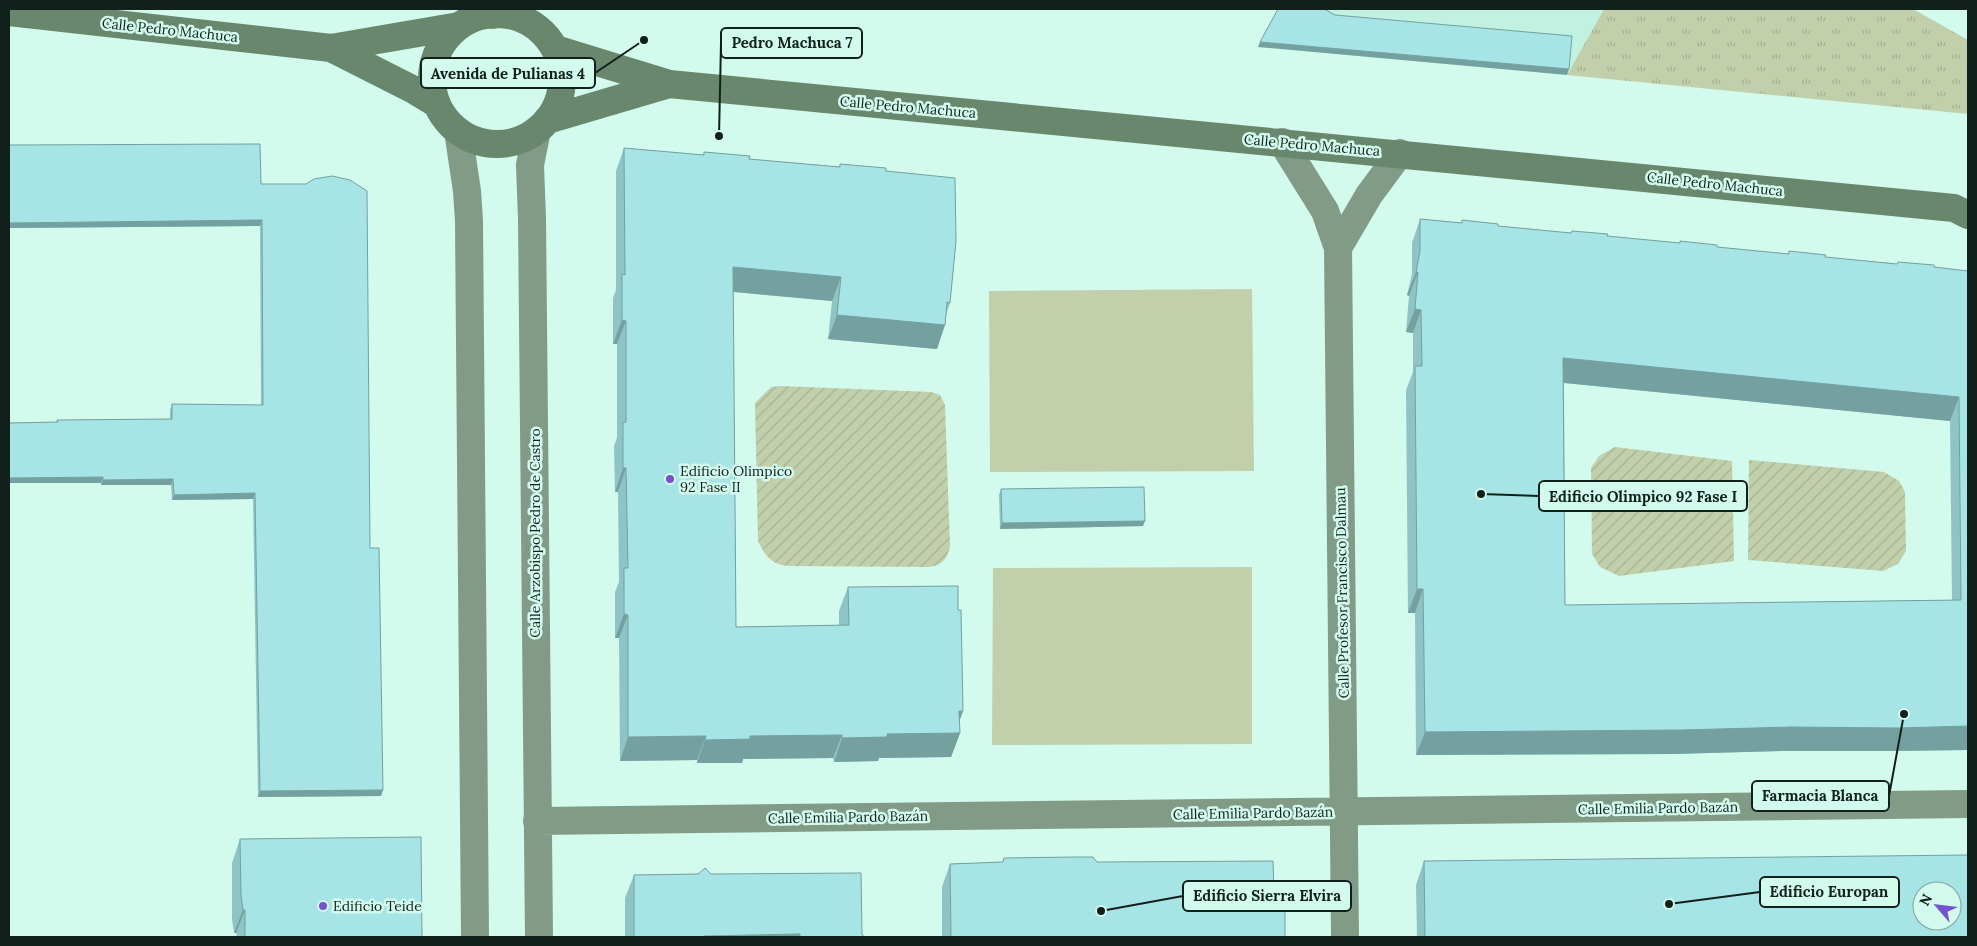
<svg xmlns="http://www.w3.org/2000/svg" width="1977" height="946" font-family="Lora,serif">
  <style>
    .built { fill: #c0f1e1 }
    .grass { fill: url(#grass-tufts) }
    .garden { fill: url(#garden-furrows) }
    .pitch { fill: #c1d0aa }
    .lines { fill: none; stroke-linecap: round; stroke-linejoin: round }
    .secondary { stroke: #829b86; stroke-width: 28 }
    .primary { stroke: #68876d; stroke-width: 28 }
    .wall { fill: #8fc4c5; fill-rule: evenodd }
    .shaded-wall { fill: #74a0a0 }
    .building { fill: #a6e4e5; stroke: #74a0a0; fill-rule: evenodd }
    .poi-dot { fill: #7652cc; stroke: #d2faed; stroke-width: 2 }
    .labels { text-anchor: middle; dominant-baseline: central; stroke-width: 5; stroke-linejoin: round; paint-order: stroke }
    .street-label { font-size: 14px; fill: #11201b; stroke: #d2faed }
    .poi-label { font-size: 14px; fill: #11201b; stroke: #d2faed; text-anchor: start }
    .leader { fill: none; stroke: #11201b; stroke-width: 2 }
    .callout-dot { fill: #11201b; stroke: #d2faed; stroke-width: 2 }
    .callout { fill: #d2faed; stroke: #11201b; stroke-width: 2 }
    .callout-label { font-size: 15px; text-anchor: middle; font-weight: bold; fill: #11201b }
  </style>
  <defs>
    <pattern id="grass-tufts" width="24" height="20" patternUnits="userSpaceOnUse" patternTransform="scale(1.25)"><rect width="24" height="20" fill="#c1d0aa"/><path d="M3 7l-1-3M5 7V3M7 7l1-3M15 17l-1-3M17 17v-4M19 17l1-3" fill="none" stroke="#a5b292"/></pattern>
    <pattern id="garden-furrows" width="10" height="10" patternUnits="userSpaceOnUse" patternTransform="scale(1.25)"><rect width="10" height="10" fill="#c1d0aa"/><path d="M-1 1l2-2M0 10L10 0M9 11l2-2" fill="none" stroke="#a5b292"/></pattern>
  </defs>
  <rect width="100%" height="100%" fill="#d2faed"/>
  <!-- built -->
  <path class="built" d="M1279,9H1604L1567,75L1258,47Z"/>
  <!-- grass -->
  <path class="grass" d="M1604,9H1913L1968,40V114L1567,75Z"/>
  <!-- garden -->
  <path class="garden" d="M781,386L931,392L940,395L945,405L950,547C946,561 941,566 927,567L789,566C772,565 765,556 758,541L755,403L771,387Z
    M1615,447L1732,461L1734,561L1619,576L1600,567L1592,554L1591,468L1599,456Z
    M1749,460L1884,472L1899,481L1905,492L1906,551L1898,564L1883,571L1748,560Z"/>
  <!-- pitch -->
  <path class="pitch" d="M1252,289L1254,471L990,472L989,291Z
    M1252,567V744L992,745L993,568Z"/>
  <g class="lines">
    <!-- secondary -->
    <path class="secondary" d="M493,15L494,9
      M537,130L530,165L532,219L539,937
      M458,131L467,191L469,221L475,937
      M1282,142L1325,211L1338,248L1345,937
      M1338,248L1369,195L1400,153
      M537,821L1968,804"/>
    <!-- primary -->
    <path class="primary" d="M9,12L331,48L459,26
      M432 79a65 65 0 1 1 130 0a65 65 0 1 1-130 0Z
      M331,48L414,90L437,104
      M555,49L669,84L1954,208L1968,215
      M547,120L669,84"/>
  </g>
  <!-- wall -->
  <path class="wall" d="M9,145L261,184L370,548L381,796L258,797L253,499L172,500L171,485H101V483H9V423L56,422L57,420L170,419V410L172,404L261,405L260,226L9,228Z
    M624,148L703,155L704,152L749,159L839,167L840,164L886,171L950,303L946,315L937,349L828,339L832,301L733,292L736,627L839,625V611L848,587L963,711L960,719V733L951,757L879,758L878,761L834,762L833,758L743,759L742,763H697V760L620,761L619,638H615V592L619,582L618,492H615L614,446L617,438V344H613V298L616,290V171Z
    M1420,219L1461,223L1462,220L1498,226L1788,254L1789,251L1825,257L1968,271V750L1890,751H1782L1673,754L1416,755L1415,613H1408L1406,390L1413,372V333L1406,332L1409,296L1407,295L1412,274V243ZM1564,383L1950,421L1952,600L1565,605Z
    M1001,489L1143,526L1000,529L999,495Z
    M240,839L422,937H237L236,933H234L232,919V863Z
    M1004,858L1097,862L1274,892L1285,937H942V887L950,864L1003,862Z
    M1424,861L1968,937H1417L1416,885Z
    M698,874H711L862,934L864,937H625V898L634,875Z"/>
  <!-- shaded-wall -->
  <path class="shaded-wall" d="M1260,42L1569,69L1567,75L1258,47Z
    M262,220L260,226L9,228V223Z
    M733,267L841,277L832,301L725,291Z
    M1416,272H1418L1409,296L1407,295Z
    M1415,309L1421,310L1413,333L1406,332Z
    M837,315L945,325L937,349L828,339Z
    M622,320L626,321L617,344H613Z
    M1563,358L1959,397L1950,421L1555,382Z
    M623,468H626L618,492H615Z
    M103,477L101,483H9V478Z
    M173,479L171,485H101L103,480Z
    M255,493L253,499L172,500L174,495Z
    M1145,521L1143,526L1000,529L1002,523Z
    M1417,589H1423L1415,613H1408Z
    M624,614L628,615L619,638H615Z
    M959,711H963L955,733H960L951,757L879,758L878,761L834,762L842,738L887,734Z
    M1968,726V750L1890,751H1782L1673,754L1416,755L1425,732L1791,727Z
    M842,735L833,758L743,759L742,763H697L705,740L750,736Z
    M706,736L697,760L620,761L628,737Z
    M383,790L381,796L258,797L260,791Z
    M243,910H245L236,933H234Z
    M800,934L798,937H703L704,936Z"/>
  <!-- building -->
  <path class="building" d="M1278,9H1324L1335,15L1572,36L1569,69L1260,42Z
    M260,144L261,184H306L314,179L332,176L350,180L367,191L370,548H379L383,790L260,791L255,493L174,495L173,479L103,480V477L9,478V423L58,422L57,420L172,419V404L263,405L262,220L9,223V145Z
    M624,148L704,155V152L750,156L749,159L840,167V164L886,168V171L955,178L956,241L950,303L947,302L945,325L837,315L841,277L733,267L734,382L736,627L849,625L848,587L958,586V610H961L963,711H959L960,733L887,734V737L842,738V735L750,736V739L705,740L706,736L628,737V615L624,614V568H628L626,468H623V423L626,422V321L622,320V274L625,275Z
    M1420,219L1462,223V220L1498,224V226L1571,233L1572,231L1608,234L1607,236L1680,243V241L1717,245V247L1789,254V251L1826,255L1825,257L1897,264L1898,262L1934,265V267L1968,271V726L1899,728L1791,727L1682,730L1425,732L1423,589H1417L1415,366H1422L1421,310L1415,309L1418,272H1416L1420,251ZM1563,358L1959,397L1961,600L1565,605Z
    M1144,487L1145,521L1002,523L1001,489Z
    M421,837L422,937H245V910H243L241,895L240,839Z
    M1968,855V937H1425L1424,861ZM1922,891H1952V921H1922Z
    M1074,857H1093L1097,862L1273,861L1274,892H1285V937H951L950,864L1003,862L1004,858Z
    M705,868L711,874L861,873L862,934L864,937H800V934L704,936V937H634V875L698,874Z"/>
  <!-- markers -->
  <g class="poi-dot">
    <circle cx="670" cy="479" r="5"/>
    <circle cx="323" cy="906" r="5"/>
  </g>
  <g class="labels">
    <!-- street labels -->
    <g class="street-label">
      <text transform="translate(170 30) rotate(6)">Calle Pedro Machuca</text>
      <text transform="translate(908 107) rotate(5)">Calle Pedro Machuca</text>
      <text transform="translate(1312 145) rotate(5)">Calle Pedro Machuca</text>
      <text transform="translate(1715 184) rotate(6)">Calle Pedro Machuca</text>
      <text transform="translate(535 533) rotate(-90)">Calle Arzobispo Pedro de Castro</text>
      <text transform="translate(1342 593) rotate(-91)">Calle Profesor Francisco Dalmau</text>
      <text transform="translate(1658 808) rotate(-1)">Calle Emilia Pardo Bazán</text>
      <text transform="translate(1253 813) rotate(-1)">Calle Emilia Pardo Bazán</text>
      <text transform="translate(848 817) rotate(-1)">Calle Emilia Pardo Bazán</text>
    </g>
    <!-- poi labels -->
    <g class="poi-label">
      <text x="680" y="471">Edificio Olimpico<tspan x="680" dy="16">92 Fase II</tspan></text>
      <text x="333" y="906">Edificio Teide</text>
    </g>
  </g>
  <!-- callouts -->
  <path class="leader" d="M719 136L721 43M644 40L595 73M1481 494L1539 496M1904 714L1889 796M1669 904L1760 892M1101 911L1183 896"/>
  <g class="callout-dot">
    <circle cx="719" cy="136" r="5"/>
    <circle cx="644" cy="40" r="5"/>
    <circle cx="1481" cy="494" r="5"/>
    <circle cx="1904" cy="714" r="5"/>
    <circle cx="1669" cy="904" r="5"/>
    <circle cx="1101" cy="911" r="5"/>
  </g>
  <g class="callout">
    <rect x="721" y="28" width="141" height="30" rx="5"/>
    <rect x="421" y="58" width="174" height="30" rx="5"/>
    <rect x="1539" y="481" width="208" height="30" rx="5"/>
    <rect x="1752" y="781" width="137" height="30" rx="5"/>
    <rect x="1760" y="877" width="139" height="30" rx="5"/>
    <rect x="1183" y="881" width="168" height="30" rx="5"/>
  </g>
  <g class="callout-label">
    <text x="792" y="48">Pedro Machuca 7</text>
    <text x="508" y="79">Avenida de Pulianas 4</text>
    <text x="1643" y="502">Edificio Olimpico 92 Fase I</text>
    <text x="1820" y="801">Farmacia Blanca</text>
    <text x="1829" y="897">Edificio Europan</text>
    <text x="1267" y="901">Edificio Sierra Elvira</text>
  </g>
  <!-- border -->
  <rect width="1977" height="946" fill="none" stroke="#11201b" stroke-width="20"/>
  <!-- north arrow -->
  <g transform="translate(1937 906) rotate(298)"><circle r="24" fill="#d2faed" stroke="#85a399"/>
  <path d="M0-4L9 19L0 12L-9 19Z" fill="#7652cc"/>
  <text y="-8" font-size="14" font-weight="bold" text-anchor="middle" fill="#11201b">N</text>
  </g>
</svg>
